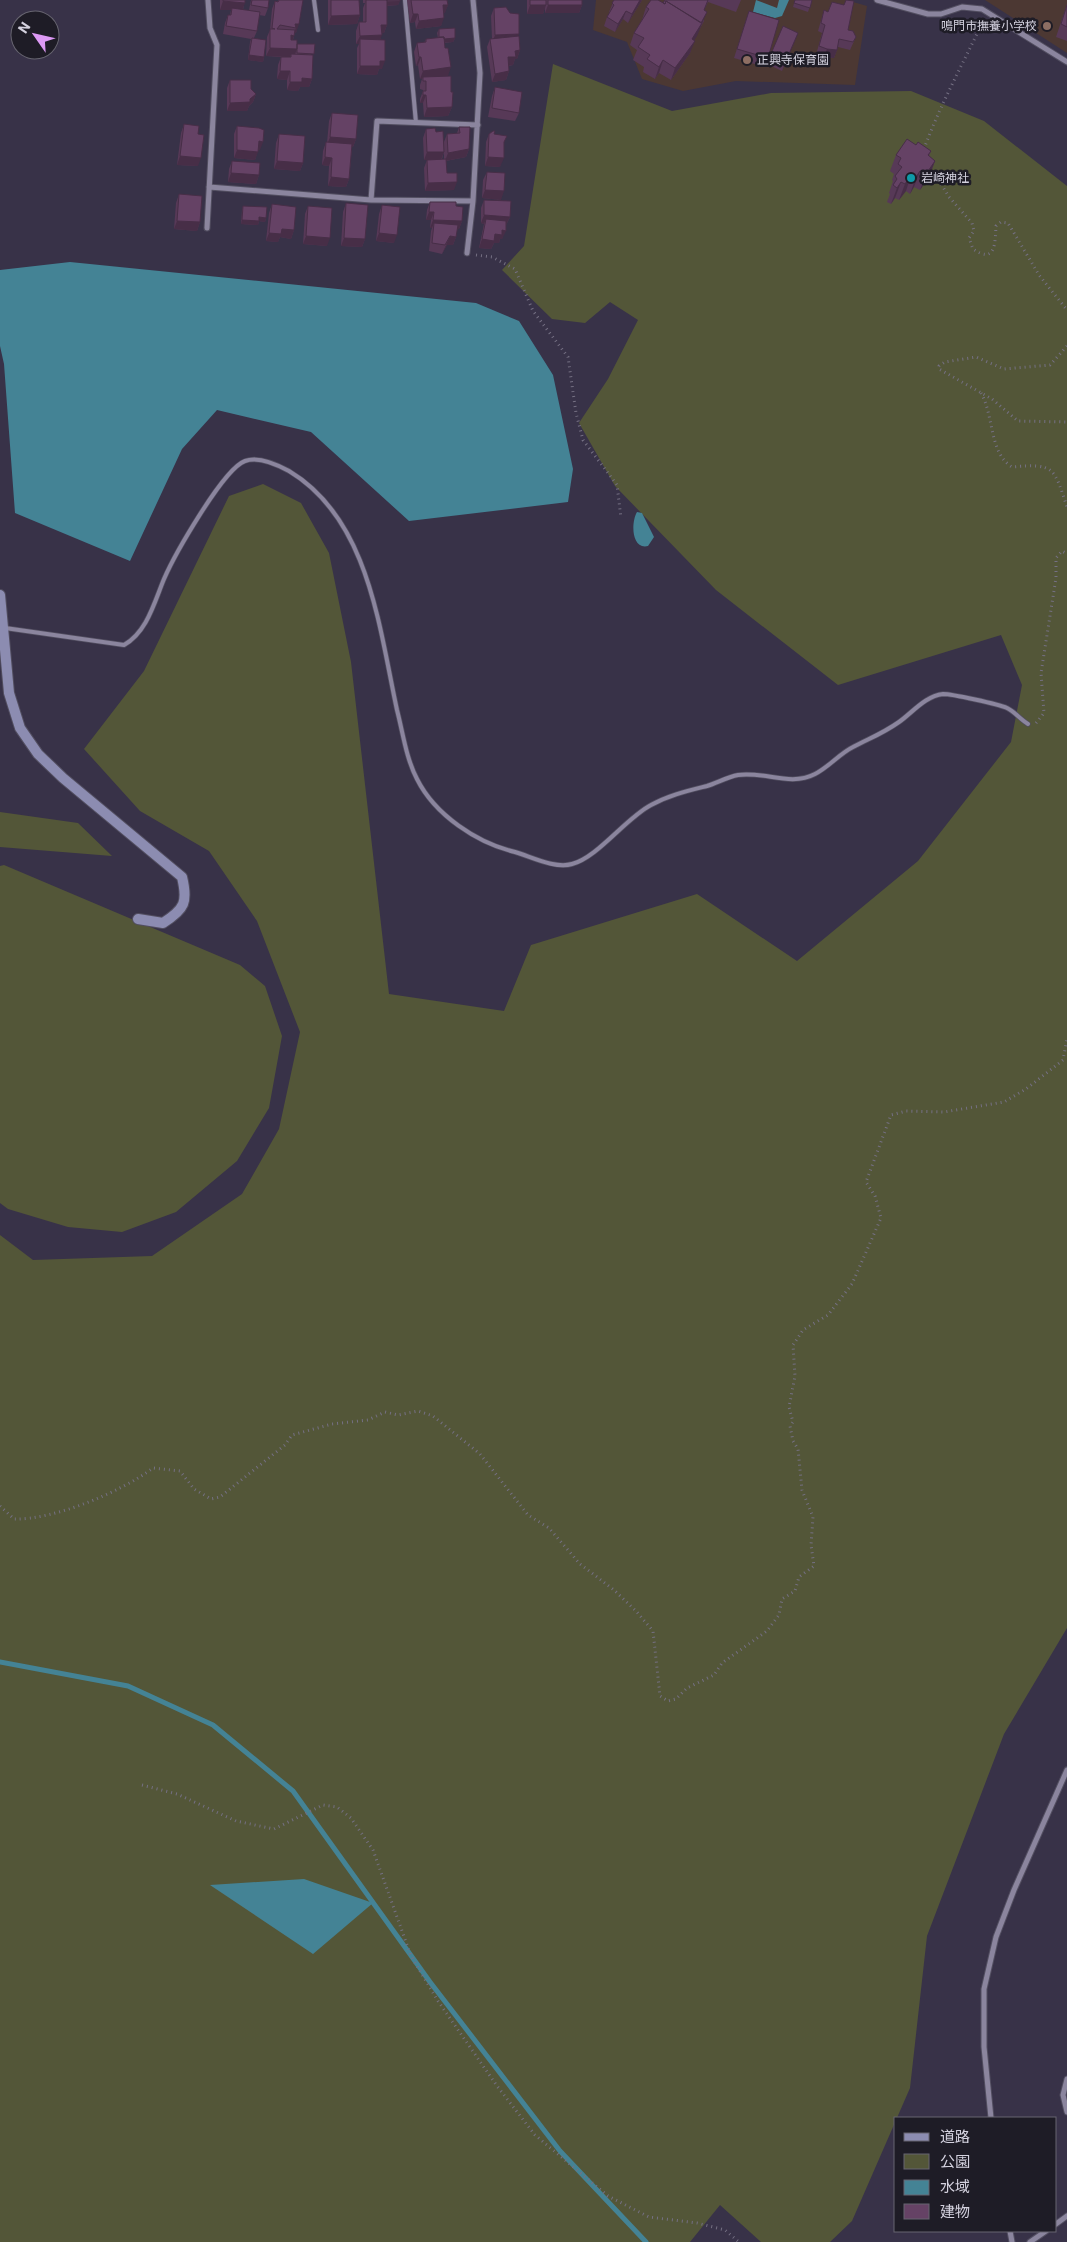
<svg xmlns="http://www.w3.org/2000/svg" width="1067" height="2242" font-family="Roboto,'Noto Sans JP',sans-serif">
  <style>
    .education { fill: #4c3833 }
    .green { fill: #535638 }
    .water { fill: #448395 }
    .lines { fill: none; stroke-linecap: round; stroke-linejoin: round }
    .stream { stroke: #448395; stroke-width: 5 }
    .lane-casing { stroke: #524e60; stroke-width: 5.5 }
    .street-casing { stroke: #524e60; stroke-width: 7 }
    .secondary-casing { stroke: #524e60; stroke-width: 12 }
    .path { stroke: #757083; stroke-width: 3; stroke-dasharray: 1 4; stroke-linecap: butt }
    .lane { stroke: #8b859e; stroke-width: 4 }
    .street { stroke: #8b859e; stroke-width: 5 }
    .secondary { stroke: #8c8cb1; stroke-width: 10 }
    .wall { fill: #573957; fill-rule: evenodd }
    .shaded-wall { fill: #472e47 }
    .building { fill: #654265; stroke: #472e47 }
    .education-dot { fill: #8d6e63; stroke: #1e1c26; stroke-width: 2 }
    .culture-dot { fill: #0f9aa8; stroke: #1e1c26; stroke-width: 2 }
    .labels { text-anchor: middle; dominant-baseline: central; stroke-width: 5; stroke-linejoin: round; paint-order: stroke }
    .poi-label { font-size: 12px; fill: #d4d2df; stroke: #1e1c26; text-anchor: start }
  </style>
  <rect width="100%" height="100%" fill="#383248"/>
  <!-- education -->
  <path class="education" d="M596,0H846L867,6L855,85L736,81L683,91L642,79L627,42L593,30Z
    M985,0H1067V53Z"/>
  <!-- green -->
  <path class="green" d="M553,64L672,111L771,93L911,91L984,121L1067,186V1628L1004,1734L927,1936L910,2088L852,2221L830,2242H761L720,2205L690,2242H0V1235L33,1260L152,1256L242,1194L279,1129L300,1032L257,921L209,851L140,811L84,749L144,671L229,496L263,484L301,503L329,553L351,662L389,994L504,1011L531,945L697,894L797,961L918,861L1011,742L1022,685L1001,635L838,685L716,590L615,486L579,423L608,379L638,320L610,302L585,323L552,319L502,270L524,246Z
    M0,812L78,823L112,856L0,847Z
    M4,865L240,965L265,986L282,1036L269,1108L237,1161L176,1212L122,1232L68,1227L8,1209L0,1203V866Z"/>
  <!-- water -->
  <path class="water" d="M756,0L777,8L779,0H789L782,16L775,18L753,12Z
    M70,262L476,303L519,321L553,375L573,469L568,502L409,521L311,432L217,410L182,449L130,561L15,513L4,364L0,346V270Z
    M637,512L642,513L654,537L648,546C631,550 631,522 637,512Z
    M304,1879L373,1903L313,1954L210,1885Z"/>
  <g class="lines">
    <!-- stream -->
    <path class="stream" d="M0,1662L128,1686L213,1725L293,1791L430,1982L560,2151L646,2242"/>
    <!-- lane casing -->
    <g class="lane-casing">
      <path id="lane" d="M314,0L318,30
        M405,0L416,123
        M5,628L124,645C147,632 154,603 164,579C174,556 223,469 245,461C258,456 278,465 289,471C369,519 379,627 397,710C403,733 406,758 417,779C435,815 477,843 515,852C532,857 555,869 572,864C597,858 626,818 651,805C669,795 687,791 707,786C717,783 727,777 738,775C765,771 790,787 815,774C829,767 839,754 853,747C870,738 882,734 899,722C912,713 925,696 943,694C952,694 998,704 1007,708C1015,712 1020,719 1028,724"/>
    </g>
    <!-- street casing -->
    <g class="street-casing">
      <path id="street" d="M877,0L928,14H941L962,7L982,9L1067,62
        M209,187L371,200L473,201
        M371,200L377,121L478,125
        M207,228L217,45L210,28L208,0
        M467,253L473,201L480,73L473,0
        M1067,2079L1063,2095L1067,2112
        M991,2118L984,2047V1989L996,1937L1014,1890L1067,1770
        M1056,2224L1067,2216
        M1010,2231L1012,2242
        M1030,2242L1046,2231"/>
    </g>
    <!-- secondary casing -->
    <g class="secondary-casing">
      <path id="secondary" d="M0,595L9,693L20,728L38,754L63,778L182,877C188,902 185,909 163,923L138,919"/>
    </g>
    <!-- path -->
    <path class="path" d="M924,149C940,105 963,64 983,21
      M931,167L949,197L972,223L974,231L969,238L973,249C996,265 995,242 996,226L1001,222L1008,223L1039,275L1067,310
      M476,255L492,257L515,269L533,311L568,357L576,413L583,440L617,485L621,518
      M1067,346L1050,365L1004,369L976,357L945,362L939,366V369L992,399L1018,421L1067,422
      M981,393C994,415 989,453 1012,467C1055,463 1054,468 1067,507
      M1036,723L1044,713L1041,673L1056,578V558L1062,551L1067,554
      M0,1506L14,1519C54,1520 121,1492 153,1468L180,1471L194,1489L211,1499L220,1497L285,1445L292,1435L332,1424L368,1420L385,1412L398,1415L418,1411L433,1416L480,1454L528,1515L549,1528L580,1564L614,1590L636,1611L653,1631L660,1696L668,1701L676,1699L687,1688L714,1675L722,1663L767,1631L779,1615L782,1599L795,1591L799,1577L814,1566L811,1545L813,1517L802,1490L798,1449L793,1441L790,1426L793,1422L789,1407L795,1376L793,1345L803,1330L828,1315L852,1284L881,1218L875,1196L866,1182L891,1115L906,1111L944,1112L1004,1102L1026,1089L1063,1060L1067,1039
      M142,1785L177,1794L236,1821L274,1829L323,1805L337,1807L351,1818L373,1850L411,1956L438,2001L497,2086L535,2135L608,2196L649,2217L697,2223L725,2230L739,2242"/>
    <!-- lane -->
    <use href="#lane" class="lane"/>
    <!-- street -->
    <use href="#street" class="street"/>
    <!-- secondary -->
    <use href="#secondary" class="secondary"/>
  </g>
  <!-- wall -->
  <path class="wall" d="M220,0H245L243,10H249L251,0H269L268,8L265,16L259,15L257,31L254,38L264,57L263,62L248,60L250,42L251,39L223,34L225,23L228,15H230L231,10H220Z
    M278,0H303L296,33L295,32L293,40L297,44L313,56L312,79L309,87H300L298,91L287,90V80L277,79L278,65L281,57L266,56L267,37L270,30L272,9L275,1H278Z
    M328,0H359L360,15L357,24L328,25Z
    M363,0H400L398,5L387,6V25L384,33H382L380,40L382,69H379L377,75L357,74V48L359,44H356V31L359,22H363V8L365,3H363Z
    M407,0H447L448,5L444,13L441,26L416,29L415,22L410,23Z
    M527,0H582V5L579,13H545V7L543,14H527Z
    M614,0H642L628,23L623,19L615,32L604,26L607,17L610,12H609Z
    M665,0H741L736,12L708,2L704,10V21L694,40L690,53L671,80L659,73L655,79L643,72L644,67L633,60L637,50L630,45L634,33L642,20L646,7L663,3Z
    M795,0H812L808,12L793,7Z
    M1067,4V41L1056,37Z
    M494,8L518,36L520,50L517,59H515L513,65L509,66V71L506,80L492,82L487,47L490,39H492L491,16Z
    M824,10L856,37L850,50L838,47L834,58L824,57L816,55L822,33L818,31Z
    M749,11L768,58L765,67L734,58Z
    M439,29L455,38L453,42L444,43L448,76L439,77L452,107L448,116L424,117L423,103H420V99L423,91V90L420,89V85L422,79H420L418,65L416,66L414,52L417,43H424L426,39L438,38L437,33Z
    M798,33L782,71L767,64L770,56Z
    M230,80L251,89L256,94L253,102L249,106L247,111H227V88Z
    M495,87L519,113L515,121L488,117L492,96Z
    M332,113L356,139L353,147H352L349,179L346,187L328,186L329,166L322,165L323,151L326,142L327,143L329,121Z
    M184,124L198,134V166L177,165L181,133Z
    M237,126L260,150H258L255,160L234,158V134Z
    M459,127L469,149L466,157L446,161L447,173L454,190L425,191L424,168L427,160H424L423,138L426,129L436,132L444,142L447,134L457,133ZM444,152V159H442Z
    M279,134L303,163L300,171L274,169L276,143Z
    M489,134H494L504,144L500,167L485,166L486,142Z
    M916,145L931,151L929,156L935,161L929,177L920,190L914,187L910,194L906,191L899,200L895,198L891,204L887,202L890,194L889,193L893,181L892,180L894,174L890,171L896,155Z
    M232,161L259,175L256,184L228,182L229,169Z
    M487,172L501,200L482,198L483,180Z
    M179,194L200,222L197,231L174,229L176,203Z
    M484,200L510,217L506,225L502,239H500L499,243H494L491,249L479,248L484,224L481,223V208Z
    M430,202L456,206L462,221L459,229H457L456,237L453,245H447L442,254L429,251L431,231L432,228H430L431,220H426L427,210Z
    M346,203L365,239L362,247L341,246L343,212Z
    M272,204L294,230L291,239L280,237L278,242L266,241L269,213Z
    M382,205L394,243L376,241L379,214Z
    M243,206L266,218L265,222L259,221L258,225L241,224L242,210Z
    M308,206L327,246L303,244L305,214Z"/>
  <!-- shaded-wall -->
  <path class="shaded-wall" d="M640,0H642L628,23L632,14Z
    M223,1L245,3L242,11L232,8L231,10H220Z
    M400,1L398,5L382,6L383,2Z
    M443,5H448L445,13L440,14Z
    M530,5H546L543,14H527Z
    M548,5H582L579,13H545Z
    M626,11L623,19L615,32L618,24Z
    M707,12L697,36L687,51L692,39Z
    M413,14H418L415,22L410,23Z
    M360,15L357,24L328,25L331,16Z
    M444,18L441,26L416,29L419,21Z
    M295,24H299L296,33L294,32L296,28Z
    M381,25H387L384,33L378,34Z
    M798,33L795,41L782,71L785,63Z
    M519,34L516,42L492,43L495,35Z
    M291,35L294,36L291,44Z
    M382,35L379,43L360,39L359,44H356L360,36Z
    M455,38L453,42L438,43L439,39Z
    M695,41L690,53L671,80L675,68Z
    M270,48L297,49L294,57L291,54L290,57L266,56Z
    M827,49L837,50L834,58L824,57Z
    M520,50L517,59H515L513,65L505,66L508,57L515,51Z
    M249,55L264,57L263,62L248,60Z
    M419,57H421L418,65L416,66Z
    M663,60L659,73L655,79L659,67Z
    M380,61H385L382,69H379L377,75L357,74L360,66Z
    M451,67L448,76L423,79V77L422,79H420L423,71Z
    M280,71H290L287,80L277,79Z
    M509,71L506,80L492,82L495,74Z
    M302,78L312,79L309,87H300L298,91L287,90L290,82Z
    M256,94L253,102L249,106L247,111H227L230,103L250,99Z
    M423,95H426L423,103H420Z
    M452,107L448,116L424,117L427,108Z
    M330,137L356,139L353,147L327,145Z
    M259,141L263,142L260,150H256Z
    M469,149L466,157L445,161L448,153Z
    M237,150L258,152L255,160L234,158Z
    M427,152H444L441,160H424Z
    M180,156L201,158L198,166L177,165Z
    M325,157L332,158L329,166L322,165Z
    M488,157L504,158L500,167L485,166Z
    M277,161L303,163L300,171L274,169Z
    M935,161L929,177L920,190L926,174Z
    M920,171L914,187L910,194L916,177Z
    M231,173L259,175L256,184L228,182Z
    M911,175L906,191L899,200L905,184Z
    M331,177L349,179L346,187L328,186Z
    M457,182L454,190L425,191L428,183Z
    M901,182L895,198L891,204L897,188Z
    M485,190L504,191L501,200L482,198Z
    M429,212H434L431,220H426Z
    M484,215L510,217L506,225L485,224L486,219L484,224L481,223Z
    M259,217L266,218L265,222L259,221L258,225L241,224L242,220Z
    M433,220L462,221L459,229L434,228V223L432,228H430Z
    M177,221L200,222L197,231L174,229Z
    M282,229L294,230L291,239L280,237L278,242L266,241L269,233Z
    M502,230L506,231L502,239H500L499,243H494L491,249L479,248L482,239L495,234Z
    M379,233L397,235L394,243L376,241Z
    M306,236L330,238L327,246L303,244Z
    M450,236L456,237L453,245H447L442,254Z
    M344,238L365,239L362,247L341,246Z"/>
  <!-- building -->
  <path class="building" d="M223,0H245V3L223,1Z
    M252,0H269L268,8L251,5Z
    M279,0H303L299,24H295L296,28L280,25L277,29L295,30L294,36L291,35V40H297V49L270,48V29H275L272,28L275,1L278,2Z
    M331,0H359L360,15L331,16Z
    M366,0H387V25H381L382,35L360,36L359,22H366Z
    M387,0H400V1H387Z
    M411,0H447L448,5H443L444,18L419,21L418,14H413Z
    M530,0H546V5H530Z
    M548,0H582V5H548Z
    M614,0H640L632,14L626,11L618,24L607,17L614,5L612,3Z
    M651,0H658L665,4L666,1L702,23L692,39L695,41L675,68L663,60L659,67L647,59L650,55L638,47L644,38L634,33L649,9L646,7Z
    M665,0H708L704,10L707,12L701,23L666,1L665,4L663,3Z
    M795,0H812L810,8L794,3Z
    M846,0L854,1L848,30L853,31L856,37L853,42L839,39L837,50L827,49L819,46L825,25L821,23L824,10L828,12L832,2L844,5Z
    M1067,5V27L1061,24Z
    M506,7L510,13L519,14V34L495,35L494,8Z
    M232,8L260,12L257,31L226,26L228,15H231Z
    M749,11L779,20L768,58L737,49Z
    M783,26L798,33L785,63L770,56Z
    M455,28V38L444,39V37H439V29Z
    M519,36L520,50L515,51L516,57H508L509,71L495,74L490,39Z
    M444,37L445,48H448L451,67L423,71L421,57H419L417,43L426,42V39Z
    M252,38L266,40L264,57L249,55Z
    M360,39L385,40V61H380V66H360Z
    M297,44H315L314,54L297,53Z
    M291,54L313,55L312,79L302,78V82H290V71H280L281,57H291Z
    M451,76V92H453L452,107L427,108L426,95H423V91H426V81H423V77Z
    M230,80H251V89L256,94L250,99V102L230,103Z
    M495,87L522,92L519,113L492,108Z
    M332,113L358,115L356,139L330,137Z
    M184,124L199,126L198,134L204,135L201,158L180,156Z
    M237,126L259,128L264,130L263,142L259,141L258,152L237,150Z
    M459,127H470L469,149L448,153L447,134L460,133Z
    M435,128L436,132L443,131L444,152H427L426,129Z
    M493,131H495L494,134L507,136L504,142V158L488,157L489,134Z
    M279,134L305,136L303,163L277,161Z
    M907,139L916,145L918,142L931,151L928,155L935,161L926,174L920,171L916,177L911,175L905,184L901,182L897,188L893,185L897,179L895,176L902,167L898,164L901,158L896,155Z
    M326,142L352,144L349,179L331,177L332,158L325,157Z
    M446,159L447,173H457V182L428,183L427,160Z
    M232,161L260,163L259,175L231,173Z
    M487,172L505,173L504,191L485,190Z
    M179,194L202,196L200,222L177,221Z
    M484,200L511,201L510,217L484,215Z
    M430,202H456V206L463,207L462,221L433,220L434,212H429Z
    M346,203L368,205L365,239L344,238Z
    M272,204L296,207L294,230L282,229L281,234L269,233Z
    M382,205L400,207L397,235L379,233Z
    M243,206L267,207L266,218L259,217V221L242,220Z
    M308,206L332,208L330,238L306,236Z
    M486,219L506,221V231L502,230V235L495,234L494,241L482,239Z
    M434,223L458,225L456,237L450,236L445,245L432,243Z"/>
  <!-- markers -->
  <g class="education-dot">
    <circle cx="1047" cy="26" r="5"/>
    <circle cx="747" cy="60" r="5"/>
  </g>
  <circle class="culture-dot" cx="911" cy="178" r="5"/>
  <g class="labels">
    <!-- poi labels -->
    <g class="poi-label">
      <text x="1037" y="26" text-anchor="end">鳴門市撫養小学校</text>
      <text x="757" y="60">正興寺保育園</text>
      <text x="921" y="178">岩崎神社</text>
    </g>
  </g>
  <!-- legend -->
  <rect x="894" y="2117" width="162" height="115" fill="#1e1c26" stroke="#676570"/>
  <rect x="904" y="2133" width="25" height="8" fill="#8c8cb1" stroke="#676570"/>
  <text x="940" y="2142" font-size="15" fill="#d4d2df">道路</text>
  <rect x="904" y="2154" width="25" height="15" fill="#535638" stroke="#676570"/>
  <text x="940" y="2167" font-size="15" fill="#d4d2df">公園</text>
  <rect x="904" y="2180" width="25" height="15" fill="#448395" stroke="#676570"/>
  <text x="940" y="2192" font-size="15" fill="#d4d2df">水域</text>
  <rect x="904" y="2204" width="25" height="15" fill="#654265" stroke="#676570"/>
  <text x="940" y="2217" font-size="15" fill="#d4d2df">建物</text>
  <!-- north arrow -->
  <g transform="translate(35 35) rotate(304)"><circle r="24" fill="#1e1c26" stroke="#676570"/>
  <path d="M0-4L9 19L0 12L-9 19Z" fill="#dc99f4"/>
  <text y="-8" font-size="14" font-weight="bold" text-anchor="middle" fill="#d4d2df">N</text>
  </g>
</svg>
